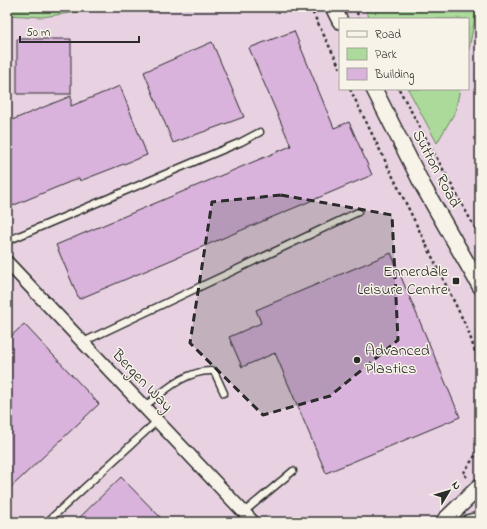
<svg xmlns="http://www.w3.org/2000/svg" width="487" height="529" font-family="'Indie Flower',sans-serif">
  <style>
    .built { fill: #e8d2e2 }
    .green { fill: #abda9a; stroke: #6b8262 }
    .building { fill: #d9b3dc; stroke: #2b2b2b }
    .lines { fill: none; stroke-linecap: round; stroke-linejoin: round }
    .service-casing { stroke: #2b2b2b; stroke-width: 9 }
    .minor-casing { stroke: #2b2b2b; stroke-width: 15 }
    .tertiary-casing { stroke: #2b2b2b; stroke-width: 18 }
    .path { stroke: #2b2b2b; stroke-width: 2.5; stroke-dasharray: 3 3; stroke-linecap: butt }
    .service { stroke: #f7f3e8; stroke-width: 6 }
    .minor { stroke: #f7f3e8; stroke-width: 12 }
    .tertiary { stroke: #f7f3e8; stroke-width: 15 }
    .marked { fill: #2b2b2b; fill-opacity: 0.2; stroke: #2b2b2b; stroke-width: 3; stroke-dasharray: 8 5; stroke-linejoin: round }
    .poi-dot { fill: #2b2b2b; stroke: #f7f3e8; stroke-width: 1.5 }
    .labels { text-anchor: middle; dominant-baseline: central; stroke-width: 3; stroke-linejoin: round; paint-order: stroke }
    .street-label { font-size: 16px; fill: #2b2b2b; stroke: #f7f3e8 }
    .poi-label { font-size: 16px; fill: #2b2b2b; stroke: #f7f3e8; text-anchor: end }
  </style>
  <rect width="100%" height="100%" fill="#eee0e4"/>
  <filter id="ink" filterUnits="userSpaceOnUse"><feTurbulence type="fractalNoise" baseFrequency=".025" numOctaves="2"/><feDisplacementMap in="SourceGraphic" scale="8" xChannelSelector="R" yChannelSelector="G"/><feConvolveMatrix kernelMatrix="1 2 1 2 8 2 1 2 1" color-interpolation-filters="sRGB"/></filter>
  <g filter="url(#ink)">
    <!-- built -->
    <path class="built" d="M113,7H364L370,19H340V89H408L437,143L460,89H468V49L477,7H480V522H7V15L42,17Z"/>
    <!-- green -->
    <path class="green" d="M7,7H113L42,17L7,15Z
      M364,7H477L468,54V19H370Z
      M408,89H460L455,112L437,143Z"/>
    <!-- building -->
    <path class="building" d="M294,31L334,128L349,122L372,175L79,299L56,245L291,146L249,48Z
      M17,39H71V94H17Z
      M212,42L244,117L173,143L144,72Z
      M120,86L147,155L80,181L79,178L7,208V122L71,96V106Z
      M391,253L460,417L326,473L275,353L242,367L229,337L261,323L256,310Z
      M24,324L99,404L7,491V340Z
      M121,477L165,522H75Z"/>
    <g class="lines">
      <!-- service casing -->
      <g class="service-casing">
        <path id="service" d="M7,241L241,142L260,132
          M83,342L358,212
          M144,407C164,391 187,369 214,371L224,393
          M244,512L293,471
          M47,522L157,421"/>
      </g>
      <!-- minor casing -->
      <g class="minor-casing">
        <path id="minor" d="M7,262L253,522"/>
      </g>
      <!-- tertiary casing -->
      <g class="tertiary-casing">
        <path id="tertiary" d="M333,7L340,21
          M374,89L423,186L480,286
          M443,522L480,486
          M470,522L480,520"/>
      </g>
      <!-- path -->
      <path class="path" d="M310,7L340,68
        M354,7L360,19
        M350,89L468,330L480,367
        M399,89L480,237
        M467,477L463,474L480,448"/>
      <!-- service -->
      <use href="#service" class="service"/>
      <!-- minor -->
      <use href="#minor" class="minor"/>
      <!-- tertiary -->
      <use href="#tertiary" class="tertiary"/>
    </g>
  </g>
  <!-- marked area -->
  <path class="marked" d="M281,195L392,215L398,340L330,396L263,415L190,343L212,202Z"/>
  <!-- markers -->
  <g class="poi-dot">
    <rect x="452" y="277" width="8" height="8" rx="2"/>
    <circle cx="357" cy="360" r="4"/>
  </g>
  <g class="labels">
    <!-- street labels -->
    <g class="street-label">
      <text transform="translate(436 169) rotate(62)">Sutton Road</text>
      <text transform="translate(142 381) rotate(46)">Bergen Way</text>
    </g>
    <!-- poi labels -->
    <g class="poi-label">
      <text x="448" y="272">Ennerdale<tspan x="448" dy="18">Leisure Centre</tspan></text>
      <text x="365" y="351" text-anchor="start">Advanced<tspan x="365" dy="18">Plastics</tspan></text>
    </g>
  </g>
  <!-- margin -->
  <rect width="487" height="529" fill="none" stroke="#f7f3e8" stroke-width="24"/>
  <rect x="12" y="12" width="463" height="505" fill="none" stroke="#2b2b2b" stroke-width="1.5" filter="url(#ink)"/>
  <!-- legend -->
  <rect x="339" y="18" width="130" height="72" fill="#f7f3e8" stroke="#a5a39c"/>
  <rect x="347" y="31" width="20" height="6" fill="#f7f3e8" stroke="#a5a39c"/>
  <text x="375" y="38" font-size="12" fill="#2b2b2b">Road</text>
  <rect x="347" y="48" width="20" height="12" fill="#abda9a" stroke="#a5a39c"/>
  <text x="375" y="58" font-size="12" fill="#2b2b2b">Park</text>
  <rect x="347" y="68" width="20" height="12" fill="#d9b3dc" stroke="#a5a39c"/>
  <text x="375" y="78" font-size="12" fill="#2b2b2b">Building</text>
  <!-- north arrow -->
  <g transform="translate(449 491) rotate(52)" stroke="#f7f3e8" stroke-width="3" paint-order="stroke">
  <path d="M0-3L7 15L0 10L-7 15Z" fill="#2b2b2b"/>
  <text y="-6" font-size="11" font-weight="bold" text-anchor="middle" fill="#2b2b2b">N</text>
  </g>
  <!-- scale -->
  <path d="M20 36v6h119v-6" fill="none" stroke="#2b2b2b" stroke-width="2"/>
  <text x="26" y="36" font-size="12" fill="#2b2b2b" stroke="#f7f3e8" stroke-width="3" paint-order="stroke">50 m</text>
</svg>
